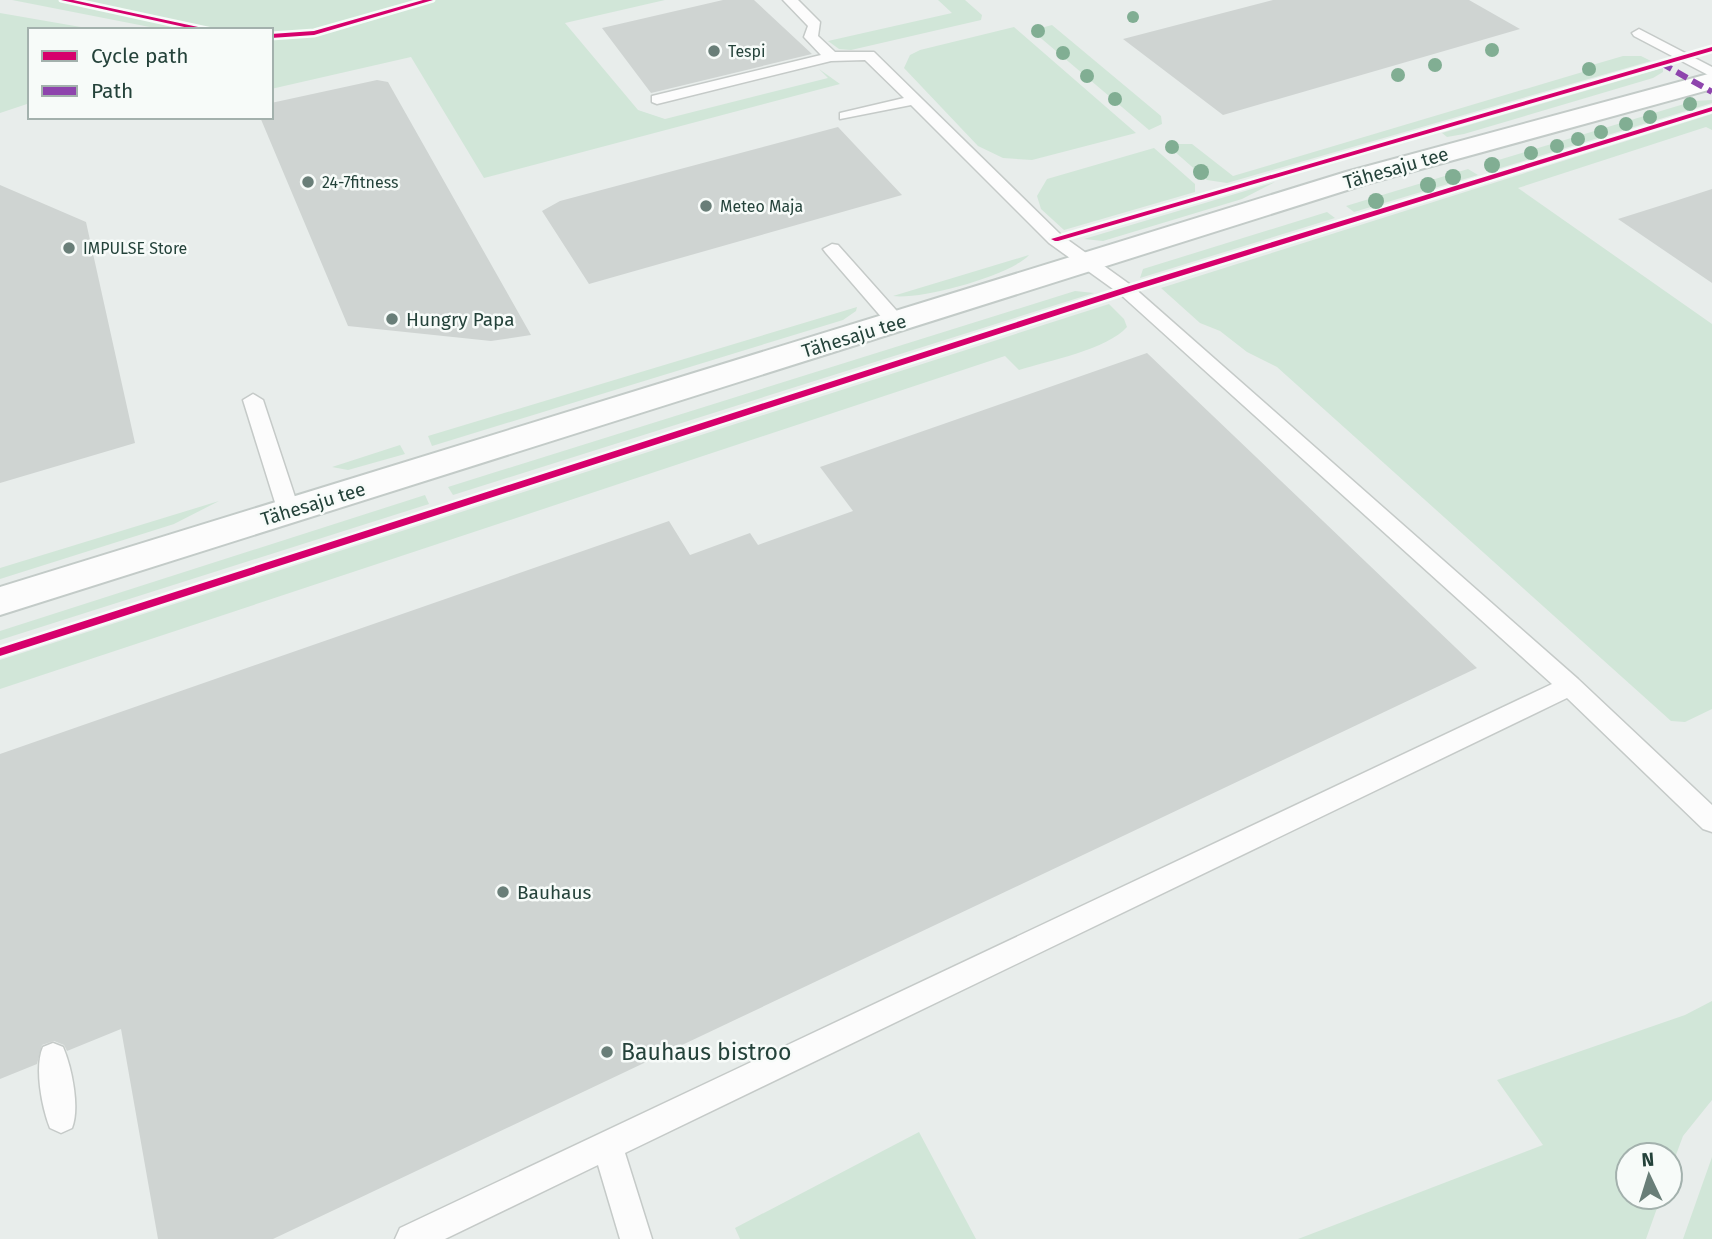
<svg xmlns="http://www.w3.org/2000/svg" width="1712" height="1239" font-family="'Fira Sans',sans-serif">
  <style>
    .green { fill: #d1e6d8 }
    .building { fill: #cfd4d2 }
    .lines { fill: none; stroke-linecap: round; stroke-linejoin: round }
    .lane-casing { stroke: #c5cac8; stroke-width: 3 }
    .secondary-casing { stroke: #c3cbc8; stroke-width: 4 }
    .lane { fill: #fcfcfc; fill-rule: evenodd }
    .secondary { fill: #fcfcfc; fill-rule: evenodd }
    .quiet { stroke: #8e44ad; stroke-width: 6; stroke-dasharray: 12 6; stroke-linecap: butt }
    .cycleway-casing { stroke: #f7fbf9; stroke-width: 5 }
    .cycleway { fill: #d6006c; fill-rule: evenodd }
    .tree { fill: #81ae93 }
    .poi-dot { fill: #697e78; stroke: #f7fbf9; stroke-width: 2.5 }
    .labels { text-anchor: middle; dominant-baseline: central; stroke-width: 5; stroke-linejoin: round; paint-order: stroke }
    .far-poi-label { font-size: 16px; fill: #24423a; stroke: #f7fbf9; text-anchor: start }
    .street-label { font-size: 19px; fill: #24423a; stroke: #f7fbf9 }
    .poi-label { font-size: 19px; fill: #24423a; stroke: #f7fbf9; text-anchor: start }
    .near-poi-label { font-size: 23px; fill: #24423a; stroke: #f7fbf9; text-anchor: start }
  </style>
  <rect width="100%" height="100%" fill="#e8edeb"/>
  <!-- green -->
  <path class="green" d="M12,0H665L565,23L638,110L665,119L828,78L819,69L840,84L484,178L411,57L271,89V30H165Z
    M938,0H965L982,15L981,20L851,50L839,49L828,41L952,13Z
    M0,13L98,30H30V103L0,113Z
    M1052,25L1161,116L1162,124L1149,130L1036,34L1037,29Z
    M1014,27L1136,133L1032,160L1003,158L978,146L904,68L910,55L920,50Z
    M1623,56H1641L1651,61L1227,183L1207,180L1166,144H1192L1233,176L1586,71L1582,68Z
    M1663,68V72L1653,78L1464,134L1447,137L1442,133Z
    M1712,100V103L1494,170L1485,164L1694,101Z
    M1712,114V130L1706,127L1518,188L1712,324V709L1685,722L1671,721L1277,367L1247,352L1220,331L1200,323L1161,288Z
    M1154,148L1195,184V192L1064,230L1041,209L1037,196L1047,179Z
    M1468,169L1478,175L1354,212L1346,206Z
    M1275,182L1242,199L1103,241L1084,239Z
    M1327,212L1335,218L1140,278L1143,269Z
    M1029,255C1010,276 920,300 893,296Z
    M1075,291L1094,293L453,495L448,487Z
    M1109,304L1124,319L1127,327C1108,349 1048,361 1019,370L1005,356L0,689V660Z
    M857,307L856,311L843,320L432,446L428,436Z
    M400,445L405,454L348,470L332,467Z
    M425,495L429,504L0,640V631Z
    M219,501L174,524L0,579V568Z
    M1712,1001V1100L1683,1136L1670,1171V1155H1628V1197H1661L1646,1239H1298L1543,1145L1497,1080L1685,1015Z
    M919,1132L976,1239H740L735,1228Z
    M1712,1157V1239H1683Z"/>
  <!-- building -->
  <path class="building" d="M723,0H754L812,54L651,93L602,28Z
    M1273,0H1469L1520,29L1223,115L1123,39Z
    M377,80L388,82L531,335L491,341L348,326L260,117H271V103Z
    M838,127L902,195L589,284L542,211L560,201Z
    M0,185L86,222L135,443L0,483Z
    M1712,189V283L1618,219L1672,202Z
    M1147,353L1477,668L273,1239H158L121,1029L67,1051L64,1045L54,1041L42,1045L37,1064L0,1079V754L669,521L690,555L750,533L758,545L853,511L820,467Z"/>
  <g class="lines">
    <!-- lane casing -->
    <g class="lane-casing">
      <path id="lane" d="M783,0H798L820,22L818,36L835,52H874L1061,235L1132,286L1578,679L1712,805V832L1703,829L1567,698L625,1153L652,1239H620L598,1165L445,1239H395L400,1228L1552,684L1120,294L1049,243L911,105L840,119V113L904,98L865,60L831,61L657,104L652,102V96L821,55L804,37L808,26Z
        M1639,29L1712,67V77L1634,36L1632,33Z
        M832,244L838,245L904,319L906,323L904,327H890L826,253L823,249Z
        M253,394L263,400L300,512L296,517H282L278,512L243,400Z
        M53,1043L63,1047C72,1068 80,1108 72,1128L61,1133L50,1128C42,1108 34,1067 43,1047Z"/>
    </g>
    <!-- secondary casing -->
    <g class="secondary-casing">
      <path id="secondary" d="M1712,73V89L1366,184L0,615V587L1346,172Z"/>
    </g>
    <!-- lane -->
    <use href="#lane" class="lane"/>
    <!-- secondary -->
    <use href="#secondary" class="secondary"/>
    <!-- quiet -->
    <path class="quiet" d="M1661,63L1712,92"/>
    <!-- cycleway casing -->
    <g class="cycleway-casing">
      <path id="cycleway" d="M61,0H73L212,30H198Z
        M423,0H433L314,35L271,38V34L314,31Z
        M1712,47V51L1058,241H1055L1051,239Z
        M1712,107V111L1129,292L0,656V648L1123,288Z"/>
    </g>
    <!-- cycleway -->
    <use href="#cycleway" class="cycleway"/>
  </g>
  <!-- trees -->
  <g class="tree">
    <circle cx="1133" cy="17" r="6"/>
    <circle cx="1038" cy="31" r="7"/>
    <circle cx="1492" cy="50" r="7"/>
    <circle cx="1063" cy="53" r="7"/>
    <circle cx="1435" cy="65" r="7"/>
    <circle cx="1589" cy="69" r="7"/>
    <circle cx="1398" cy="75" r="7"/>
    <circle cx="1087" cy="76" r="7"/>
    <circle cx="1115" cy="99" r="7"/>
    <circle cx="1690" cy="104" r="7"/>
    <circle cx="1650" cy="117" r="7"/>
    <circle cx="1626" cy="124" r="7"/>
    <circle cx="1601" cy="132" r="7"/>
    <circle cx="1578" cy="139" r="7"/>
    <circle cx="1557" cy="146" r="7"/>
    <circle cx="1172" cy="147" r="7"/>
    <circle cx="1531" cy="153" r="7"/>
    <circle cx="1492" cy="165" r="8"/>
    <circle cx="1201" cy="172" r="8"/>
    <circle cx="1453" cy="177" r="8"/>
    <circle cx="1428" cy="185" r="8"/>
    <circle cx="1376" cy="201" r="8"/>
  </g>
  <!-- markers -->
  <g class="poi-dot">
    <circle cx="714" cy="51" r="7"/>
    <circle cx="308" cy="182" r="7"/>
    <circle cx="706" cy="206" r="7"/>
    <circle cx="69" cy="248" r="7"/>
    <circle cx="392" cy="319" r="7"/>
    <circle cx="503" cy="892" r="7"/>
    <circle cx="607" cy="1052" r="7"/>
  </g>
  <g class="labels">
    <!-- far-poi labels -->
    <g class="far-poi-label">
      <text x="728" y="51">Tespi</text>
      <text x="322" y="182">24-7fitness</text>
      <text x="720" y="206">Meteo Maja</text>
      <text x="83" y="248">IMPULSE Store</text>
    </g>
    <!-- street labels -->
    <g class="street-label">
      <text transform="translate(1396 168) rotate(-16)">Tähesaju tee</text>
      <text transform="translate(854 336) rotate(-17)">Tähesaju tee</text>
      <text transform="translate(313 504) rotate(-17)">Tähesaju tee</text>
    </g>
    <!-- poi labels -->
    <g class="poi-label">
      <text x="406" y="319">Hungry Papa</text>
      <text x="517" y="892">Bauhaus</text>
    </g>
    <!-- near-poi labels -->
    <g class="near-poi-label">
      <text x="621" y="1052">Bauhaus bistroo</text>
    </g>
  </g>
  <!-- legend -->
  <rect x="28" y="28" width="245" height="91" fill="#f7fbf9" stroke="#a3b1ad" stroke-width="2"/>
  <rect x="42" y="51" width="35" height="10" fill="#d6006c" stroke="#a3b1ad" stroke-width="2"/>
  <text x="91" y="63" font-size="21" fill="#24423a">Cycle path</text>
  <rect x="42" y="86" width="35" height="10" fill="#8e44ad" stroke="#a3b1ad" stroke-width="2"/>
  <text x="91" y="98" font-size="21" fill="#24423a">Path</text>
  <!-- north arrow -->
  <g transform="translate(1649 1176) rotate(356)"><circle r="33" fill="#f7fbf9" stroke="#a3b1ad" stroke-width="2"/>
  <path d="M0-5L12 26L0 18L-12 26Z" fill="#697e78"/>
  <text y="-10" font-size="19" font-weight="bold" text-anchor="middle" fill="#24423a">N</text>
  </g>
</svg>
